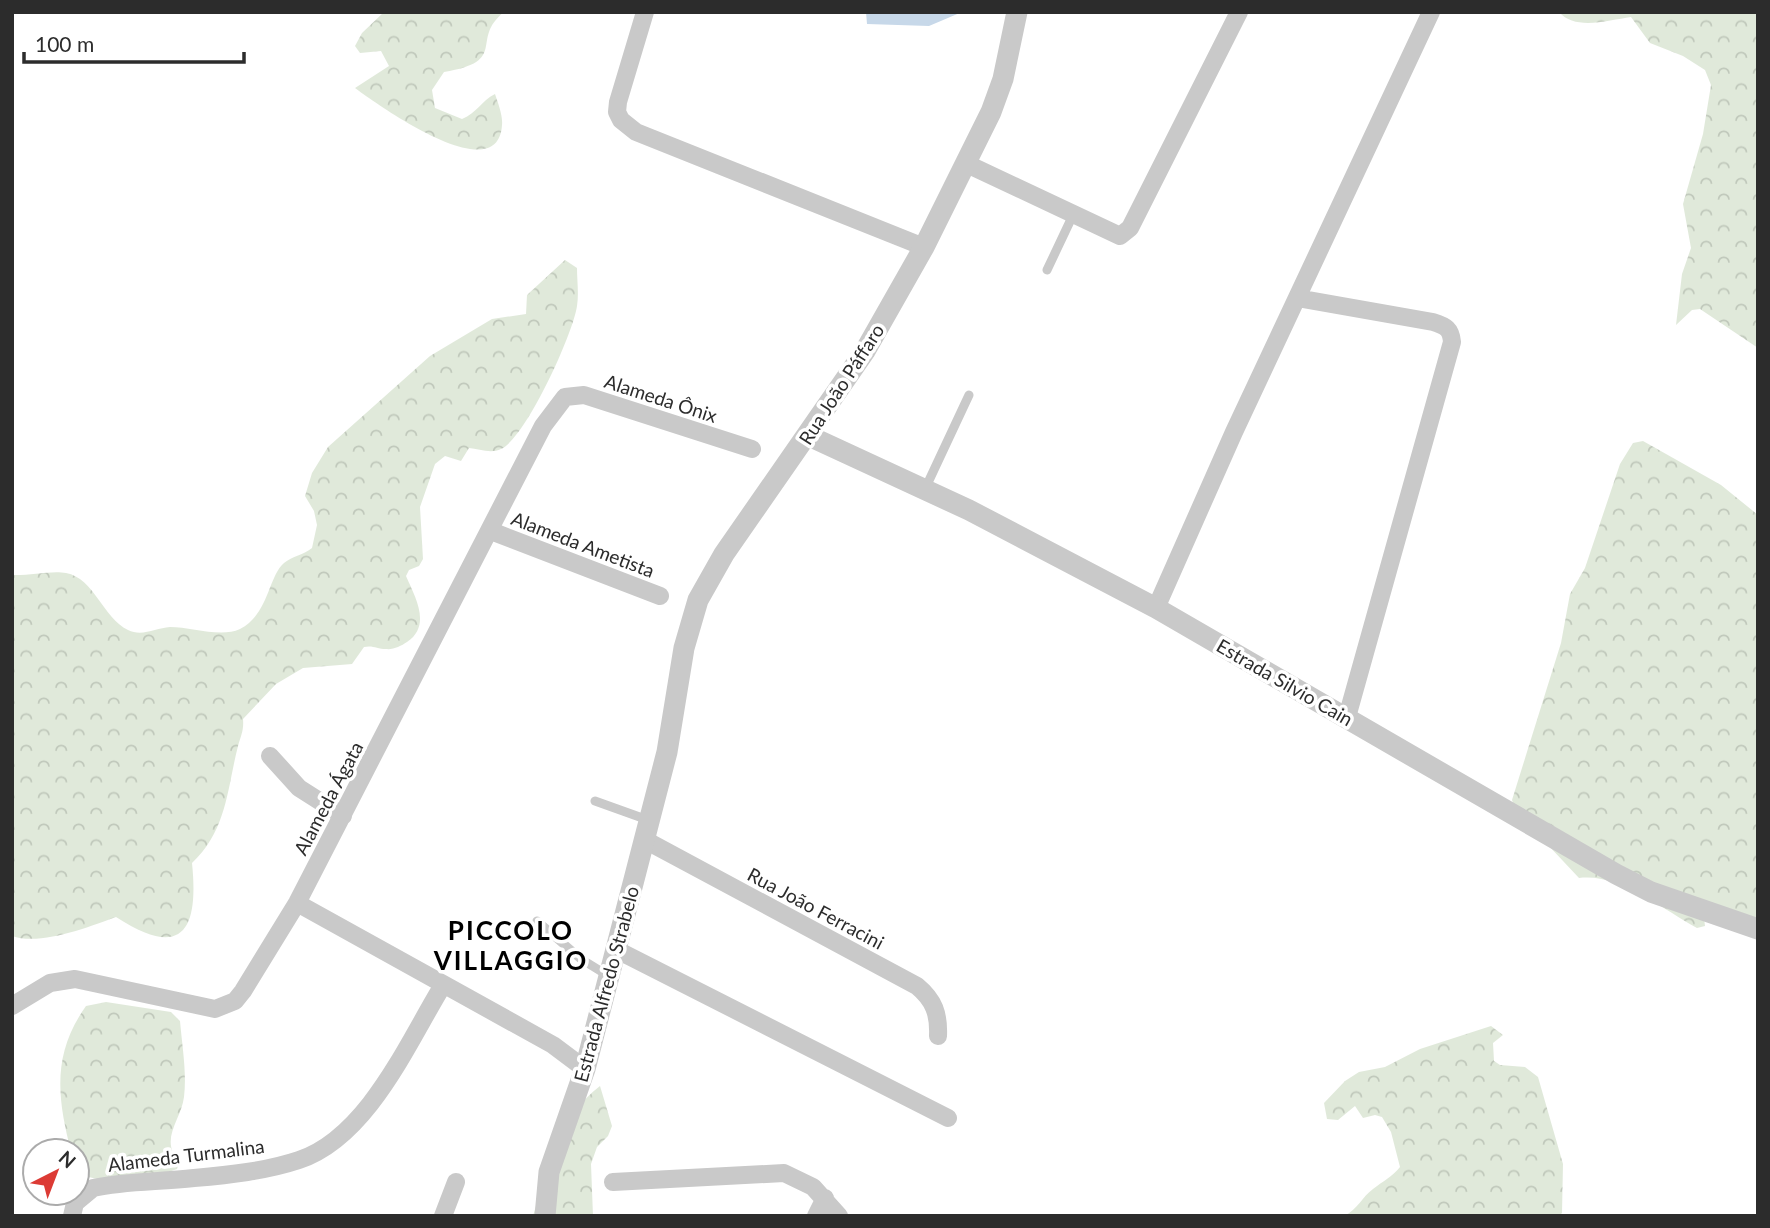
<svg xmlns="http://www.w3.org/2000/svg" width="1770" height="1228" font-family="Lato,sans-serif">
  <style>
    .forest { fill: url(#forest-crowns) }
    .water { fill: #c7d8e9 }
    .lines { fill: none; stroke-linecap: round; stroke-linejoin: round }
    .service { stroke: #c9c9c9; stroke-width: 9 }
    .minor { stroke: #c9c9c9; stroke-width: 18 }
    .tertiary { stroke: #c9c9c9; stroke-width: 21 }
    .labels { text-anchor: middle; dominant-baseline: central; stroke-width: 7; stroke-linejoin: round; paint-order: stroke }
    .street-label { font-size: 19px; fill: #2c2c2c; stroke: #fff }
    .district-label { font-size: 26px; font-weight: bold; letter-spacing: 2px; fill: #000; stroke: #fff }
  </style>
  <defs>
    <pattern id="forest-crowns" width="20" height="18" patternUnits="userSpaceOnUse" patternTransform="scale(1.75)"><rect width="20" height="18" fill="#e0e9da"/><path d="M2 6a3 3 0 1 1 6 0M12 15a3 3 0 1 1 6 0" fill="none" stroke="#c0c8bb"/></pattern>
  </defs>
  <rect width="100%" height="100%" fill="#fff"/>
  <!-- forest -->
  <path class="forest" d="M384,12H504C469,40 510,61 444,72L432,90L435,108L462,119C477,113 481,101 495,94C498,103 503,116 502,125C498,191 378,105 355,88L389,66L381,51L360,53L355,46L362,33Z
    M1559,12H1758V348L1700,309L1692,310L1676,325L1682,274L1691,248L1683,204L1703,134L1711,85L1705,70L1683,56L1650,43L1631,17C1609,20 1575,31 1559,12Z
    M565,260L577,268C577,280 579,294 577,306C573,334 526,438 501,449C491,454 479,449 469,448L461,461L445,456L435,464L420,507L423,559L419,566L409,570L406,576C415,597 432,625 407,642C401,646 393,650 386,649C377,649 373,645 364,647L352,664L303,668L276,684L243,719C244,730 241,735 238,746C227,789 227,830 192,863C199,931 182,960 116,917C89,927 40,946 12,936V575C28,576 52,570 66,573C94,578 103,618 128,630C142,637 156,628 170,627C191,627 221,638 240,629C269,614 268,577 284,563C292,556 304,555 312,548L317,525L314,511L305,496L312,473L328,447L430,356L492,319L526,314L527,295Z
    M1643,441L1721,485L1758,515V932L1703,910L1705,926L1697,928C1662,909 1620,873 1579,878L1516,811L1512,800L1561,643L1570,594L1585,568L1620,464L1633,443Z
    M106,1002L171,1012L180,1021C182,1045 187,1073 184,1097C181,1121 159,1138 179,1163L177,1169C150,1179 103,1187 77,1172V1151H71C57,1097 52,1054 86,1006Z
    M1491,1026L1503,1035L1493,1043L1494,1061L1500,1065L1525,1067L1538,1077L1563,1164L1562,1213L1559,1216H1344C1358,1209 1362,1197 1373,1189C1383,1181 1392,1177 1400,1167L1391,1132L1382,1117L1375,1115L1363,1118L1355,1106L1338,1120L1327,1119L1324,1103L1345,1081L1359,1072L1385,1067L1420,1049Z
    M600,1086L612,1126L608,1136L597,1147L591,1164L593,1216H533C547,1171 561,1115 600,1086Z"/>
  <!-- water -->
  <path class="water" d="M866,12H962L929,26L867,24Z"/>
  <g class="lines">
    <!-- service -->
    <path class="service" d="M1047,270L1073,215
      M925,489L969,395
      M595,801L648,820
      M537,921L581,959L607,975"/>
    <!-- minor -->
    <path class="minor" d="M645,12L618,102L617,112L621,120L636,132L924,247
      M967,164L1120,236L1130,228L1239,12
      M1297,298L1433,322C1446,326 1451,329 1452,342L1347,717
      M491,531L660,596
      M1156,608L1234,432L1431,12
      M270,756L299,788L343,816
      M645,840L917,986C934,1000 939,1014 938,1036
      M297,903L553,1045L585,1069
      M615,949L948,1118
      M12,1006L50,983L75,979L215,1009L235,1001L243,991L297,903L543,426L565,397L584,395L752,449
      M613,1182L784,1173L813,1187L839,1216
      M72,1216L75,1203L93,1188C125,1181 160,1182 194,1178C229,1175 266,1171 299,1160C368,1137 408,1042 443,985
      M443,1216L456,1182
      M816,1216L825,1198"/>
    <!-- tertiary -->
    <path class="tertiary" d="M809,436L969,510L1156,608L1616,874L1651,892L1758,929
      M545,1216L549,1172L585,1069L667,752L684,648L698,600L724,554L865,351L924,247L991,112L1003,79L1017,12"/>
  </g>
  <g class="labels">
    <!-- street labels -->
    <g class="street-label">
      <text transform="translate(841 384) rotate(-57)">Rua João Páffaro</text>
      <text transform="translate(661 398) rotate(18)">Alameda Ônix</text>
      <text transform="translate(583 544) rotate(21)">Alameda Ametista</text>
      <text transform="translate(1285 682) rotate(30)">Estrada Silvio Cain</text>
      <text transform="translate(328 798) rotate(-62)">Alameda Ágata</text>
      <text transform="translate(816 908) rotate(28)">Rua João Ferracini</text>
      <text transform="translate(606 984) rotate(-75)">Estrada Alfredo Strabelo</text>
      <text transform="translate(186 1155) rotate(-7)">Alameda Turmalina</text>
    </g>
    <!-- district labels -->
    <g class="district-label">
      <text x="511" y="930">PICCOLO<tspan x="511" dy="30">VILLAGGIO</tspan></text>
    </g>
  </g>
  <!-- border -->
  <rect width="1770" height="1228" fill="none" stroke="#2c2c2c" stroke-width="28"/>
  <!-- north arrow -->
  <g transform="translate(56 1172) rotate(42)"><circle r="33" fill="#ffffff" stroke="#ababab" stroke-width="2"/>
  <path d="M0-5L12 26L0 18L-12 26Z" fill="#dc3b35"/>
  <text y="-10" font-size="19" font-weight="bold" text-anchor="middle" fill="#2c2c2c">N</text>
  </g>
  <!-- scale -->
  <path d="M24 52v10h220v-10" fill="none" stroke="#2c2c2c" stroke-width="3.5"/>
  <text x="35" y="52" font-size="21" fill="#2c2c2c" stroke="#ffffff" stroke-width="5" paint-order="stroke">100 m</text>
</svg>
